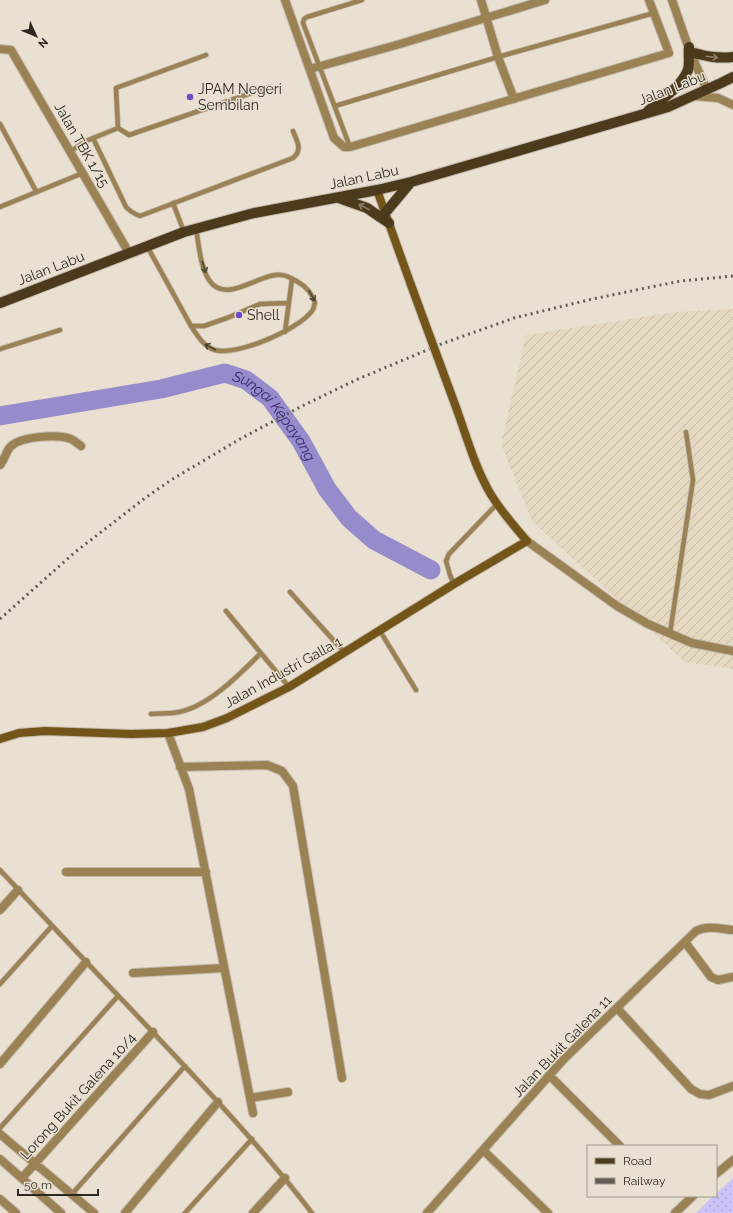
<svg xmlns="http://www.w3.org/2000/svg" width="733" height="1213" font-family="Raleway,sans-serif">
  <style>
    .industrial { fill: url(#industrial-furrows) }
    .grass { fill: url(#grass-dots) }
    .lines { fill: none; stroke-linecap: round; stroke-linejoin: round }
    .river { stroke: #968ccc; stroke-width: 19 }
    .lane-casing { stroke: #c4bbae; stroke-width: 6 }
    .street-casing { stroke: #c4bbae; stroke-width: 10 }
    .secondary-casing { stroke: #c4bbae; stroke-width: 10 }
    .primary-casing { stroke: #c4bbae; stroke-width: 12 }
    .lane { stroke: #9b8255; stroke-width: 4.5 }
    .street { stroke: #9b8255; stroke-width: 8 }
    .secondary { stroke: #73551a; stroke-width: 8 }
    .primary { stroke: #4b3a1b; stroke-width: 10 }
    .rail { stroke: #625d54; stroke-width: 3; stroke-dasharray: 2 4; stroke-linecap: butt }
    .secondary-bridge-casing { stroke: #c4bbae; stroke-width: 10; stroke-linecap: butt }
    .secondary-bridge { stroke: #73551a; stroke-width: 8 }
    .oneway { stroke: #8b7c64 }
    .oneway2 { stroke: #4d4432 }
    .poi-dot { fill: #6b4cc6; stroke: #eae0d1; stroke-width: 1.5 }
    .labels { text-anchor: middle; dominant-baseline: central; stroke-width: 3; stroke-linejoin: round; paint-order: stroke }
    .street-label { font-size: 14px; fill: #2c2923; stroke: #eae0d1 }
    .poi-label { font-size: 14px; fill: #2c2923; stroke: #eae0d1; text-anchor: start }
    .water-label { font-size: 15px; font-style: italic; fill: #3b2773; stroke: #eae0d1 }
  </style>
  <defs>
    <pattern id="industrial-furrows" width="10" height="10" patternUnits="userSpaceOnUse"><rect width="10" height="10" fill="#e5d8c1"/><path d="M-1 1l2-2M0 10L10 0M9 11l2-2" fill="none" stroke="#c5b9a6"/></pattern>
    <pattern id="grass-dots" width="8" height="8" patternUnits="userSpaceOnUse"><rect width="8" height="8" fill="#cac4f8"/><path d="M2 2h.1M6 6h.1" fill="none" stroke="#aea8d4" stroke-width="1.8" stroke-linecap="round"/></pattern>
  </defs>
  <rect width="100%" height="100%" fill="#eae0d1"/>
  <!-- industrial -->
  <path class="industrial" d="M733,309V669L685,662L532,521L501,444L526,335L676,312Z"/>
  <!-- grass -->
  <path class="grass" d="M733,1178V1213H696L713,1196H716V1194Z"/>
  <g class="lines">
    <!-- river -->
    <path class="river" id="s1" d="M0,416L161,389L225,373L246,380L270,398L301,441L327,489L349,518L374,540L431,570"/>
    <!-- lane casing -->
    <g class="lane-casing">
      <path id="lane" d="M335,106L498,57L654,13
        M0,124L36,191
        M118,128L129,135L269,87
        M118,128L116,88L206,55
        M93,138L126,207C131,212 134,214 140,216L293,158C303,150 297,141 293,131
        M350,147L303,23L304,19L307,17L362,0
        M71,151L86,141L118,128
        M173,203L184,232
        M0,207L83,173
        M147,246L191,326C197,335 204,347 215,350C237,356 298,330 312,311C314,309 314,305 315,303C312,293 307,287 298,282C293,279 287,275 281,275C260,272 226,306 209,280C200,266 199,245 196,229
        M191,326H204L227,318L260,304L288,303
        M285,332L292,279
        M0,349L60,330
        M454,584L450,575L446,561L449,554L497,504
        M290,592L345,653
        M226,611L289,687
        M380,631L416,690
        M670,633L693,480L686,432
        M151,714C160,713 170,714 179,712C209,706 240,674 261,653
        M0,870C43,916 86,962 129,1007C192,1074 256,1140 312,1213
        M0,984L52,926
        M0,1128L118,996
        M72,1194L185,1066
        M185,1213L252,1139"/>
    </g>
    <!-- street casing -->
    <g class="street-casing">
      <path id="street" d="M285,0L334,138L344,147H350L669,53L649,0
        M481,0L498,57L514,99
        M672,0L690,52L707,90
        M0,49L11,50L129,253
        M310,69L400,44L545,0
        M694,96L718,98L733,105
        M0,465C5,459 6,451 11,446C22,436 58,434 71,439C75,441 78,444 81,446
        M527,541L617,606L648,624L692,643L733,651
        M168,733L189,789L253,1113
        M180,767L267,765L282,771L293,786L342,1078
        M66,872H206
        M0,910L18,890
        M685,942L711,977L718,980L733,977
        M133,973L224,968
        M617,1008L691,1089L700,1094L709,1095L733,1086
        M0,1064L86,962
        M549,1075L620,1146
        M250,1098L288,1092
        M0,1134L94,1213
        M483,1150L548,1213
        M0,1159L61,1213
        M716,1174L733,1160
        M22,1178L153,1032
        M0,1199L16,1213
        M125,1213L218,1102
        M253,1213L285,1178
        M427,1213L563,1060L696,931C707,925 721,929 733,930
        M675,1213L693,1196"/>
    </g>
    <!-- secondary casing -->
    <g class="secondary-casing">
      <path id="secondary" d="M377,190L411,285
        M0,739L19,733L45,731L131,734L168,733L203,727L227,718L289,687L454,584L527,541C514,526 500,510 490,493C475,467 467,438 457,410"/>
    </g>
    <!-- primary casing -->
    <g class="primary-casing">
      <path id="primary" d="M690,52C705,56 718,59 733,57
        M648,111C662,99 681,87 688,70C690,63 688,54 689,47
        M339,198L367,208L389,223
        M385,213L411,182
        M0,303L184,232L254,213L377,190L411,182L668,107L721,83L733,77"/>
    </g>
    <!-- lane -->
    <use href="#lane" class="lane"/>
    <!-- street -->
    <use href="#street" class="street"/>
    <!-- secondary -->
    <use href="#secondary" class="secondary"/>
    <!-- primary -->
    <use href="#primary" class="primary"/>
    <!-- rail -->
    <path class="rail" d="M0,619L74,553L145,498L171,480L240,439L302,406L358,379L444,343L514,318L588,300L641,289L681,281L733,276"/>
    <!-- secondary-bridge casing -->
    <g class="secondary-bridge-casing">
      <path id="secondary-bridge" d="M411,285L457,410"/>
    </g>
    <!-- secondary-bridge -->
    <use href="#secondary-bridge" class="secondary-bridge"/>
  </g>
  <!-- one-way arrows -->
  <defs><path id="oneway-shaft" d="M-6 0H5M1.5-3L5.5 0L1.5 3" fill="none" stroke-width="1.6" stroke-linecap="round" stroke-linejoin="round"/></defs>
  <g class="oneway">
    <use href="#oneway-shaft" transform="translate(712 57) rotate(7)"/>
    <use href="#oneway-shaft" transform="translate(364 207) rotate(-154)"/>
  </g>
  <g class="oneway2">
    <use href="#oneway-shaft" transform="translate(204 267) rotate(73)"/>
    <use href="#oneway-shaft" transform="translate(312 296) rotate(59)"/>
    <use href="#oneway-shaft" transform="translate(210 347) rotate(-152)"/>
  </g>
  <!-- markers -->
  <g class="poi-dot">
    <circle cx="190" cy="97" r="4"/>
    <circle cx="239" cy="315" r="4"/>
  </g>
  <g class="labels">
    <!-- street labels -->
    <g class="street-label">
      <text transform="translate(672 88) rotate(-21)">Jalan Labu</text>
      <text transform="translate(82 145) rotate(60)">Jalan TBK 1/15</text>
      <text transform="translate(364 177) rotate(-12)">Jalan Labu</text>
      <text transform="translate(51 268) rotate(-21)">Jalan Labu</text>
      <text transform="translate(283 672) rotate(-29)">Jalan Industri Galla 1</text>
      <text transform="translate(562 1046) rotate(-46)">Jalan Bukit Galena 11</text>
      <text transform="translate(78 1096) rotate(-48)">Lorong Bukit Galena 10/4</text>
    </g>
    <!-- poi labels -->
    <g class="poi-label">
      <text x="198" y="89">JPAM Negeri<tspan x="198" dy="16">Sembilan</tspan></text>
      <text x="247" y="315">Shell</text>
    </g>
    <!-- water labels -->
    <g class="water-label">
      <text stroke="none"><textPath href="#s1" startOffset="297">Sungai Kepayang</textPath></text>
    </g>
  </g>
  <!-- legend -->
  <rect x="587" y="1145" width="130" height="52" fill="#eae0d1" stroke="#9e978b"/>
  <rect x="595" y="1158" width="20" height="6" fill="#4b3a1b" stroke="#9e978b"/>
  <text x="623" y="1165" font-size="12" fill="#2c2923">Road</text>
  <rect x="595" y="1178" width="20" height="6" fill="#625d54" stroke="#9e978b"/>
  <text x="623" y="1185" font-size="12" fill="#2c2923">Railway</text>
  <!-- north arrow -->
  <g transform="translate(36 36) rotate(134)" stroke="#eae0d1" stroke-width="3" paint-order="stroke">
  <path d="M0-3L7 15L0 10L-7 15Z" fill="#2c2923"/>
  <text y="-6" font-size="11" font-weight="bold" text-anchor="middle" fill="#2c2923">N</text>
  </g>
  <!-- scale -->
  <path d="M18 1189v6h80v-6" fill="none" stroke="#2c2923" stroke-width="2"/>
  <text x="24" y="1189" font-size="12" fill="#2c2923" stroke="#eae0d1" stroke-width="3" paint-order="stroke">50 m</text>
</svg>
